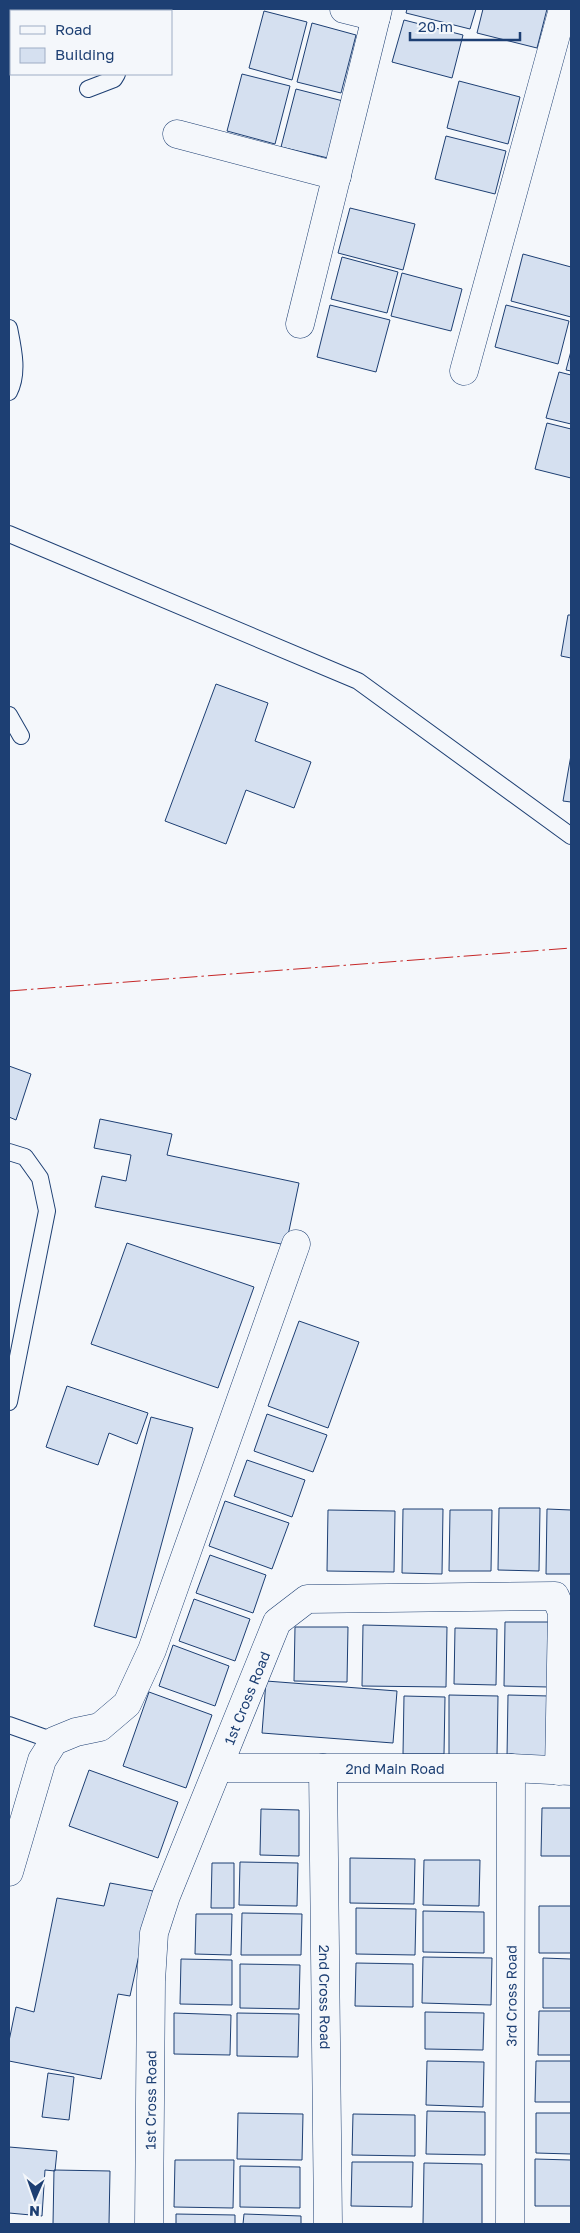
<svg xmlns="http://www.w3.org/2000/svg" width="580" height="2233" font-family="'Golos Text',sans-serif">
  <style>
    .building { fill: #d5e0f0; stroke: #1d3f73 }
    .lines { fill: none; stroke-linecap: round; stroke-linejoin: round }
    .service-casing { stroke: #1d3f73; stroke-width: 18 }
    .minor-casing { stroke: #1d3f73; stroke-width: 29 }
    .service { stroke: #f4f7fb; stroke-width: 16 }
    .minor { stroke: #f4f7fb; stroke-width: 28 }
    .power { stroke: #c62828; stroke-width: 1; stroke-dasharray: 18 4 2.5 4; stroke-linecap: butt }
    .labels { text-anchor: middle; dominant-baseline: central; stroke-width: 4; stroke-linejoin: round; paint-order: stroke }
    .street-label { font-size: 14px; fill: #1d3f73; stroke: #f4f7fb }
  </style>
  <rect width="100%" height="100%" fill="#f4f7fb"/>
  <!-- building -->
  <path class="building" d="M9,9H47L42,11H11V27L9,28Z
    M49,9H114L112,11H53Z
    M407,9H476L470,29L406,13Z
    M483,9H547L537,48L477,33Z
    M264,11L307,22L292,80L249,68Z
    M404,20L463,35L452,78L392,62Z
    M312,23L356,35L341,93L297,82Z
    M242,74L290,86L275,144L227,131Z
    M459,81L520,97L508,144L447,128Z
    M296,89L343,101L328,158L281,147Z
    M446,136L506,151L495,194L435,179Z
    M350,208L415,224L403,270L338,253Z
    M523,254L571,267V317L511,301Z
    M342,257L398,272L387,313L331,299Z
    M402,273L462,289L451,331L391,316Z
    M330,305L390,320L376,372L317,357Z
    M506,305L569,321L558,364L495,347Z
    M571,351V371L566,370Z
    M559,372L571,375V424L546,418Z
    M547,423L571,429V478L535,469Z
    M568,615H571V658L561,656Z
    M216,684L268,703L255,741L311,762L294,808L246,790L226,844L165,821Z
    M571,755V802L563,801Z
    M9,1066L31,1074L16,1120L9,1117Z
    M100,1119L172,1134L167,1155L299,1183L286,1245L95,1207L102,1176L126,1181L131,1155L94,1148Z
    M127,1243L254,1287L218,1388L91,1344Z
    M299,1321L359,1342L328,1428L268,1406Z
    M67,1386L148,1413L137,1444L109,1433L98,1465L46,1447Z
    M267,1414L327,1435L313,1472L254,1451Z
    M151,1417L193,1428L136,1638L94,1626Z
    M247,1460L305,1480L292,1517L234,1496Z
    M225,1501L289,1523L272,1569L209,1546Z
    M499,1508H540L539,1571L498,1570Z
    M403,1509H443L442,1574L402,1573Z
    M547,1509L571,1510V1574H546Z
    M328,1510L395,1511L394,1572L327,1571Z
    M450,1510H492L491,1571H449Z
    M210,1555L266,1575L253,1613L196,1593Z
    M194,1599L250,1619L235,1661L179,1641Z
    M505,1622H549L548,1687L504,1686Z
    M363,1625L447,1627L446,1687L362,1686Z
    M295,1627H348L347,1682L294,1681Z
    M455,1628L497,1629L496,1685L454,1684Z
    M173,1645L229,1666L215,1706L159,1686Z
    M266,1681L397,1691L393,1743L262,1733Z
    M149,1692L212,1715L186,1788L123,1766Z
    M449,1695L498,1696L497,1756H449Z
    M508,1695L549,1696L548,1757H507Z
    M404,1696L445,1697L444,1754H403Z
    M89,1770L178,1802L158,1858L69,1826Z
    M542,1808H571V1856H541Z
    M261,1809L299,1810V1856L260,1855Z
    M350,1858L415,1859L414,1904L350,1903Z
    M424,1860H480L479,1906L423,1905Z
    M240,1862L298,1863L297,1906L239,1905Z
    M212,1863H234V1908H211Z
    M110,1883L153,1891L130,1996L118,1994L101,2079L9,2061V2041L16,2007L34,2012L57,1898L104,1906Z
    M539,1906H571V1953H539Z
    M356,1908L416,1909L415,1955L356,1954Z
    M423,1911L484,1912V1953L423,1952Z
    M242,1913L302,1914L301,1955H241Z
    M196,1914H232L231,1955L195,1954Z
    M423,1957L492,1958L491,2005L422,2003Z
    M543,1958L571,1959V2008H543Z
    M181,1959L232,1960V2005L180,2004Z
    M356,1963L413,1964V2007L355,2006Z
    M240,1964L300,1965L299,2009L240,2008Z
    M539,2011H571V2055H538Z
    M425,2012L484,2013L483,2050L425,2049Z
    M174,2013L231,2015L230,2055L174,2054Z
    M237,2013L299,2014L298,2057L237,2056Z
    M427,2061L484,2062L483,2107L426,2105Z
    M536,2061H571V2102H535Z
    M48,2073L74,2077L69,2120L42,2117Z
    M427,2111L485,2112V2155L426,2154Z
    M238,2113L303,2114L302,2160L237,2159Z
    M536,2113H571V2154L536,2153Z
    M353,2114L415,2115V2156L352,2155Z
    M9,2147L57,2151L55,2171L45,2170L42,2216L9,2213Z
    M535,2159L571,2160V2206H535Z
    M175,2160H234L233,2208L174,2207Z
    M352,2162H413L412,2207L351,2206Z
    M424,2163L482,2164V2224H423Z
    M240,2166L300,2167V2208L240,2207Z
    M54,2170L110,2171L109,2224H53Z
    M176,2214L235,2215V2224H176Z
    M244,2214L301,2216V2224H243Z"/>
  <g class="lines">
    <!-- service casing -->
    <g class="service-casing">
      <path id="service" d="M159,11L161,9
        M88,89L114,79L117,74
        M9,328C13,348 19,373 9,392
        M9,534L358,681L571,836
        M9,715L21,736
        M9,1152L25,1157L40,1178L47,1211L9,1402
        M9,1725L54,1741"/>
    </g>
    <!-- minor casing -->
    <g class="minor-casing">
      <g id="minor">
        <path d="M344,9L376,17"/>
        <path d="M177,134L337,176"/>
        <path d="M300,324L378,9"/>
        <path d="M464,371L563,9"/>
        <path id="s1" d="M219,1768H511L571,1771"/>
        <path id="s2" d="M323,1768L328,2224"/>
        <path d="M9,1872L42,1760L54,1741L76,1732L100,1727L127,1704L152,1650L296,1244"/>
        <path id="s3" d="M149,2224L151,1981L154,1933L166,1896L277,1622L307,1599L555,1596L562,1612L559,1771"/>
        <path id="s4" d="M510,2224L511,1768"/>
      </g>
    </g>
    <!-- service -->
    <use href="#service" class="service"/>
    <!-- minor -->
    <use href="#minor" class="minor"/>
    <!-- power -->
    <path class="power" d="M9,991L571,948"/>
  </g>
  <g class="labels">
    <!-- street labels -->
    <g class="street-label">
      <text stroke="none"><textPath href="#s3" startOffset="544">1st Cross Road</textPath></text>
      <text stroke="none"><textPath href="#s1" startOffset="176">2nd Main Road</textPath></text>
      <text stroke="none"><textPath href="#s2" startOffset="229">2nd Cross Road</textPath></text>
      <text stroke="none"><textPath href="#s4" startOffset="228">3rd Cross Road</textPath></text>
      <text stroke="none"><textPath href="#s3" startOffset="124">1st Cross Road</textPath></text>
    </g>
  </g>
  <!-- border -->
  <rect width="580" height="2233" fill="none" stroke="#1d3f73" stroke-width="20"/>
  <!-- legend -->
  <rect x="10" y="10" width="162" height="65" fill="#f4f7fb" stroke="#9eadc5"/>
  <rect x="20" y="26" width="25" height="8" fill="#f4f7fb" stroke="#9eadc5"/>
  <text x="55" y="35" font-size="15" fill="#1d3f73">Road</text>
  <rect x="20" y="48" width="25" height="15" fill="#d5e0f0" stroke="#9eadc5"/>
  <text x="55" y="60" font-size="15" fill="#1d3f73">Building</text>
  <!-- north arrow -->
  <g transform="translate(35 2198) rotate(182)" stroke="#f4f7fb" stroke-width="4" paint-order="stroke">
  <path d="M0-4L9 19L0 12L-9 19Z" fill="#1d3f73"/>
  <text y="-8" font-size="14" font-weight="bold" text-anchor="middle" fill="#1d3f73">N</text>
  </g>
  <!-- scale -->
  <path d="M410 32v8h110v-8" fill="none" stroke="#1d3f73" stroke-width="2.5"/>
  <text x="418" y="32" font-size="15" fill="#1d3f73" stroke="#f4f7fb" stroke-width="4" paint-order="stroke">20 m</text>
</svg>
